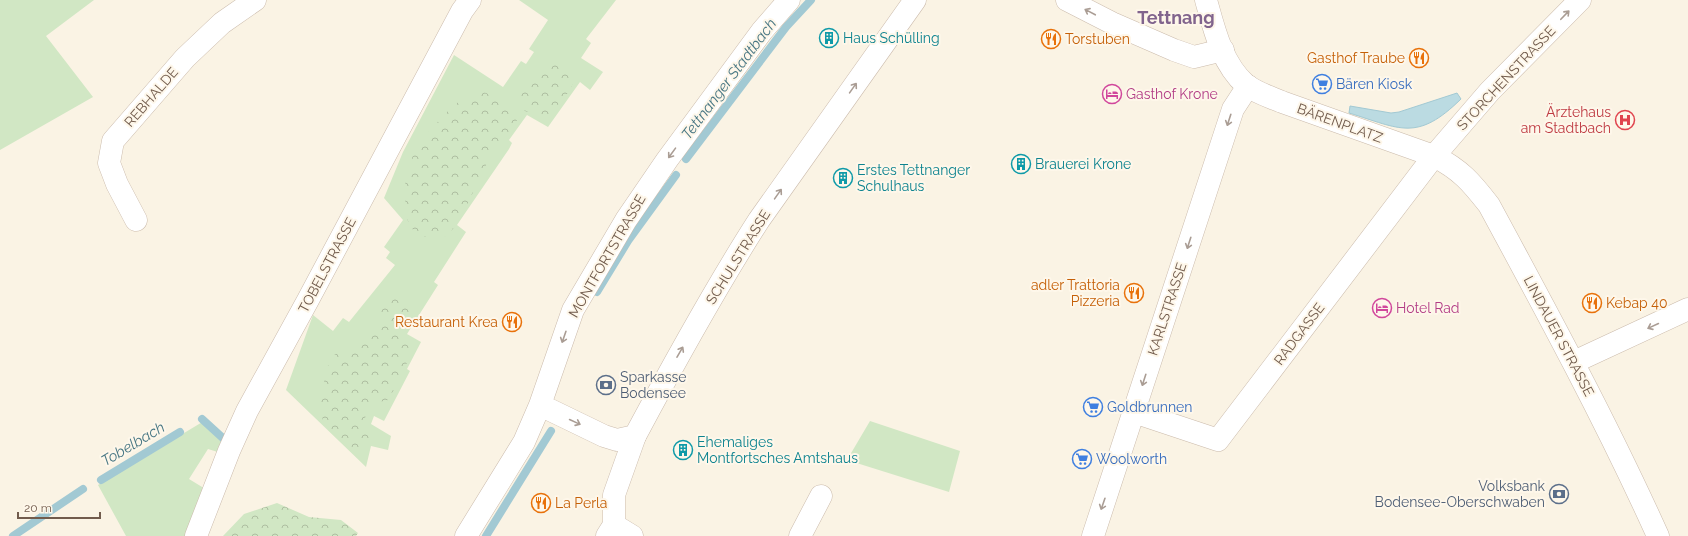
<svg xmlns="http://www.w3.org/2000/svg" width="1688" height="536" font-family="Raleway,sans-serif">
  <style>
    .grass { fill: #d1e7c4 }
    .forest { fill: url(#forest-crowns) }
    .water { fill: #bbdbe2; stroke: #a2c9d3 }
    .lines { fill: none; stroke-linecap: round; stroke-linejoin: round }
    .stream { stroke: #a2c9d3; stroke-width: 8 }
    .pedestrian-casing { stroke: #cbbbac; stroke-width: 23 }
    .minor-casing { stroke: #cbbbac; stroke-width: 23 }
    .tertiary-casing { stroke: #cbbbac; stroke-width: 23 }
    .pedestrian { stroke: #fff; stroke-width: 22 }
    .minor { stroke: #fff; stroke-width: 22 }
    .tertiary { stroke: #fff; stroke-width: 22 }
    .oneway { stroke: #aa9d94 }
    .labels { text-anchor: middle; dominant-baseline: central; stroke-width: 4; stroke-linejoin: round; paint-order: stroke }
    .culture-label { font-size: 14px; fill: #0d838f; stroke: #fef7ea; text-anchor: start }
    .food-label { font-size: 14px; fill: #c56008; stroke: #fef7ea; text-anchor: start }
    .street-label { font-size: 14px; fill: #715b4c; stroke: #fef7ea }
    .shop-label { font-size: 14px; fill: #366cbe; stroke: #fef7ea; text-anchor: start }
    .hotel-label { font-size: 14px; fill: #b23c85; stroke: #fef7ea; text-anchor: start }
    .health-label { font-size: 14px; fill: #be3a42; stroke: #fef7ea; text-anchor: end }
    .service-label { font-size: 14px; fill: #4e5e75; stroke: #fef7ea; text-anchor: start }
    .water-label { font-size: 15px; font-style: italic; fill: #477683; stroke: #fef7ea }
    .district-label { font-size: 18px; font-weight: bold; fill: #81648d; stroke: #fef7ea }
  </style>
  <defs>
    <pattern id="forest-crowns" width="20" height="18" patternUnits="userSpaceOnUse"><rect width="20" height="18" fill="#d1e7c4"/><path d="M2 6a3 3 0 1 1 6 0M12 15a3 3 0 1 1 6 0" fill="none" stroke="#aebea1"/></pattern>
  </defs>
  <rect width="100%" height="100%" fill="#faf3e4"/>
  <!-- grass -->
  <path class="grass" d="M0,0H94L46,36L93,97L0,150Z
    M519,0H616L586,39L591,43L581,58L603,72L590,90L580,82L548,127L527,115L509,140L512,143L509,149L457,225L466,232L434,282L438,285L407,334L421,342L407,369L410,371L384,421L374,416L371,424L391,436L388,450L371,446L366,467L286,390L313,315L333,331L343,318L349,322L395,265L386,258L390,252L384,247L403,220L384,198L403,152L454,55L503,87L521,61L526,64L534,52L529,49L548,20Z
    M204,421L225,444L221,453L208,449L189,479L207,490L185,536H126L98,485Z
    M870,421L960,451L949,492L847,460Z"/>
  <!-- forest -->
  <path class="forest" d="M552,60C594,73 564,99 546,117L521,110L517,98C525,85 538,66 552,60Z
    M484,92L508,103L518,117L514,128L490,157L464,211L456,225L447,236L417,237L407,219L404,188L415,147L454,104Z
    M401,295C416,314 413,321 393,333L407,340L409,345L408,359L404,372V378L397,384L388,400L371,404L365,418L374,436L363,450L355,452L352,447L324,425L320,408L326,369L335,354L351,352L353,344L378,327L380,317L379,309L386,296Z
    M277,503L309,517L341,520L358,533L356,536H223L244,514Z"/>
  <!-- water -->
  <path class="water" d="M1457,93L1461,99C1417,142 1401,129 1349,113L1350,106L1391,113L1399,112Z"/>
  <g class="lines">
    <!-- stream -->
    <path class="stream" d="M686,159L786,27L811,0
      M597,292L628,241L676,175
      M202,419L225,440
      M101,480L180,432
      M13,536L83,489
      M486,536L551,431"/>
    <!-- pedestrian casing -->
    <g class="pedestrian-casing">
      <path id="pedestrian" d="M614,525L632,536
        M607,536L614,525V495L635,436"/>
    </g>
    <!-- minor casing -->
    <g class="minor-casing">
      <path id="minor" d="M1067,0L1112,23L1174,50L1194,57L1223,50
        M136,220L117,184L109,163L113,141L185,58L222,23L255,0
        M1574,362L1688,309
        M540,405L604,436L617,440L635,436C674,363 714,290 759,220L915,0
        M1134,412L1218,440L1434,156L1490,91L1580,0
        M196,536L229,451L247,411L308,300L462,11L470,0
        M466,536L524,442L540,405L573,310L626,220L667,160L762,31L789,0
        M800,536L821,496
        M1093,536L1233,109L1248,86"/>
    </g>
    <!-- tertiary casing -->
    <g class="tertiary-casing">
      <path id="tertiary" d="M1206,0C1214,29 1222,64 1246,85C1257,93 1270,97 1282,102L1434,156C1461,170 1471,182 1489,205C1548,314 1607,423 1658,536"/>
    </g>
    <!-- pedestrian -->
    <use href="#pedestrian" class="pedestrian"/>
    <!-- minor -->
    <use href="#minor" class="minor"/>
    <!-- tertiary -->
    <use href="#tertiary" class="tertiary"/>
  </g>
  <!-- one-way arrows -->
  <defs><path id="oneway-shaft" d="M-6 0H5M1.5-3L5.5 0L1.5 3" fill="none" stroke-width="1.6" stroke-linecap="round" stroke-linejoin="round"/></defs>
  <g class="oneway">
    <use href="#oneway-shaft" transform="translate(1090 12) rotate(-152)"/>
    <use href="#oneway-shaft" transform="translate(1565 15) rotate(-46)"/>
    <use href="#oneway-shaft" transform="translate(853 88) rotate(-55)"/>
    <use href="#oneway-shaft" transform="translate(1229 120) rotate(108)"/>
    <use href="#oneway-shaft" transform="translate(672 153) rotate(126)"/>
    <use href="#oneway-shaft" transform="translate(778 194) rotate(-55)"/>
    <use href="#oneway-shaft" transform="translate(1189 243) rotate(108)"/>
    <use href="#oneway-shaft" transform="translate(1653 326) rotate(155)"/>
    <use href="#oneway-shaft" transform="translate(564 337) rotate(109)"/>
    <use href="#oneway-shaft" transform="translate(680 352) rotate(-60)"/>
    <use href="#oneway-shaft" transform="translate(1144 380) rotate(108)"/>
    <use href="#oneway-shaft" transform="translate(575 422) rotate(25)"/>
    <use href="#oneway-shaft" transform="translate(1103 504) rotate(109)"/>
  </g>
  <!-- icons -->
  <defs>
    <g id="building-ring" transform="scale(1)"><circle r="9.5" fill="#fef7ea" stroke="#0f9aa8" stroke-width="1.5"/><path d="M-4-6H4V6H1V3H-1V6H-4ZM-2.5-4.3h1.7v1.8h-1.7ZM.8-4.3h1.7v1.8H.8ZM-2.5-1h1.7V.8h-1.7ZM.8-1h1.7V.8H.8Z" fill="#0f9aa8"/></g>
    <g id="restaurant-ring" transform="scale(1)"><circle r="9.5" fill="#fef7ea" stroke="#e8710a" stroke-width="1.5"/><path d="M-5-6h1v4h1v-4h1v4h1v-4h1v5L-1.5 .5V6h-2V.5L-5-1ZM5-6V6H3V1.5H1.5Q1.5-4 5-6Z" fill="#e8710a"/></g>
    <g id="supermarket-ring" transform="scale(1)"><circle r="9.5" fill="#fef7ea" stroke="#3f7fe0" stroke-width="1.5"/><path d="M-6-5.5h2.5l.6 2H6L4.5 2H-2.5L-4.4-4H-6ZM-1.5 3.2a1.3 1.3 0 1 0 .1 0ZM3 3.2a1.3 1.3 0 1 0 .1 0Z" fill="#3f7fe0"/></g>
    <g id="hotel-ring" transform="scale(1)"><circle r="9.5" fill="#fef7ea" stroke="#d1479c" stroke-width="1.5"/><path d="M-6-4.5h1.5V1H6V5H4.5V3h-9V5H-6ZM-4 0a1.8 1.8 0 1 1 3.6 0ZM.5 0V-2.5h3Q6-2.5 6 0Z" fill="#d1479c"/></g>
    <g id="hospital-ring" transform="scale(1)"><circle r="9.5" fill="#fef7ea" stroke="#e0444e" stroke-width="1.5"/><path d="M-5-5h3v3.5h4V-5h3V5h-3V1.5h-4V5h-3Z" fill="#e0444e"/></g>
    <g id="bank-ring" transform="scale(1)"><circle r="9.5" fill="#fef7ea" stroke="#5c6f8a" stroke-width="1.5"/><path d="M-6-4H6V4H-6ZM0-2.3a2.3 2.3 0 1 0 0 4.6a2.3 2.3 0 1 0 0-4.6Z" fill="#5c6f8a"/></g>
  </defs>
  <g fill-rule="evenodd">
    <use href="#building-ring" x="829" y="38"/>
    <use href="#restaurant-ring" x="1051" y="39"/>
    <use href="#restaurant-ring" x="1419" y="58"/>
    <use href="#supermarket-ring" x="1322" y="84"/>
    <use href="#hotel-ring" x="1112" y="94"/>
    <use href="#hospital-ring" x="1625" y="120"/>
    <use href="#building-ring" x="1021" y="164"/>
    <use href="#building-ring" x="843" y="178"/>
    <use href="#restaurant-ring" x="1134" y="293"/>
    <use href="#restaurant-ring" x="1592" y="303"/>
    <use href="#hotel-ring" x="1382" y="308"/>
    <use href="#restaurant-ring" x="512" y="322"/>
    <use href="#bank-ring" x="606" y="385"/>
    <use href="#supermarket-ring" x="1093" y="407"/>
    <use href="#building-ring" x="683" y="450"/>
    <use href="#supermarket-ring" x="1082" y="459"/>
    <use href="#bank-ring" x="1559" y="494"/>
    <use href="#restaurant-ring" x="541" y="503"/>
  </g>
  <g class="labels">
    <!-- culture labels -->
    <g class="culture-label">
      <text x="843" y="38">Haus Schülling</text>
      <text x="1035" y="164">Brauerei Krone</text>
      <text x="857" y="170">Erstes Tettnanger<tspan x="857" dy="16">Schulhaus</tspan></text>
      <text x="697" y="442">Ehemaliges<tspan x="697" dy="16">Montfortsches Amtshaus</tspan></text>
    </g>
    <!-- food labels -->
    <g class="food-label">
      <text x="1065" y="39">Torstuben</text>
      <text x="1405" y="58" text-anchor="end">Gasthof Traube</text>
      <text x="1120" y="285" text-anchor="end">adler Trattoria<tspan x="1120" dy="16">Pizzeria</tspan></text>
      <text x="1606" y="303">Kebap 40</text>
      <text x="498" y="322" text-anchor="end">Restaurant Krea</text>
      <text x="555" y="503">La Perla</text>
    </g>
    <!-- street labels -->
    <g class="street-label">
      <text transform="translate(1506 78) rotate(-47)">STORCHENSTRASSE</text>
      <text transform="translate(151 97) rotate(-49)">REBHALDE</text>
      <text transform="translate(1340 123) rotate(20)">BÄRENPLATZ</text>
      <text transform="translate(607 256) rotate(-60)">MONTFORTSTRASSE</text>
      <text transform="translate(738 257) rotate(-58)">SCHULSTRASSE</text>
      <text transform="translate(327 265) rotate(-62)">TOBELSTRASSE</text>
      <text transform="translate(1167 309) rotate(-72)">KARLSTRASSE</text>
      <text transform="translate(1299 334) rotate(-53)">RADGASSE</text>
      <text transform="translate(1559 336) rotate(62)">LINDAUER STRASSE</text>
    </g>
    <!-- shop labels -->
    <g class="shop-label">
      <text x="1336" y="84">Bären Kiosk</text>
      <text x="1107" y="407">Goldbrunnen</text>
      <text x="1096" y="459">Woolworth</text>
    </g>
    <!-- hotel labels -->
    <g class="hotel-label">
      <text x="1126" y="94">Gasthof Krone</text>
      <text x="1396" y="308">Hotel Rad</text>
    </g>
    <!-- health labels -->
    <g class="health-label">
      <text x="1611" y="112">Ärztehaus<tspan x="1611" dy="16">am Stadtbach</tspan></text>
    </g>
    <!-- service labels -->
    <g class="service-label">
      <text x="620" y="377">Sparkasse<tspan x="620" dy="16">Bodensee</tspan></text>
      <text x="1545" y="486" text-anchor="end">Volksbank<tspan x="1545" dy="16">Bodensee-Oberschwaben</tspan></text>
    </g>
    <!-- water labels -->
    <g class="water-label">
      <text transform="translate(729 79) rotate(-53)">Tettnanger Stadtbach</text>
      <text transform="translate(133 444) rotate(-31)">Tobelbach</text>
    </g>
    <!-- district labels -->
    <g class="district-label">
      <text x="1176" y="17">Tettnang</text>
    </g>
  </g>
  <!-- scale -->
  <path d="M18 512v6h82v-6" fill="none" stroke="#715b4c" stroke-width="2"/>
  <text x="24" y="512" font-size="12" fill="#715b4c" stroke="#fef7ea" stroke-width="3" paint-order="stroke">20 m</text>
</svg>
